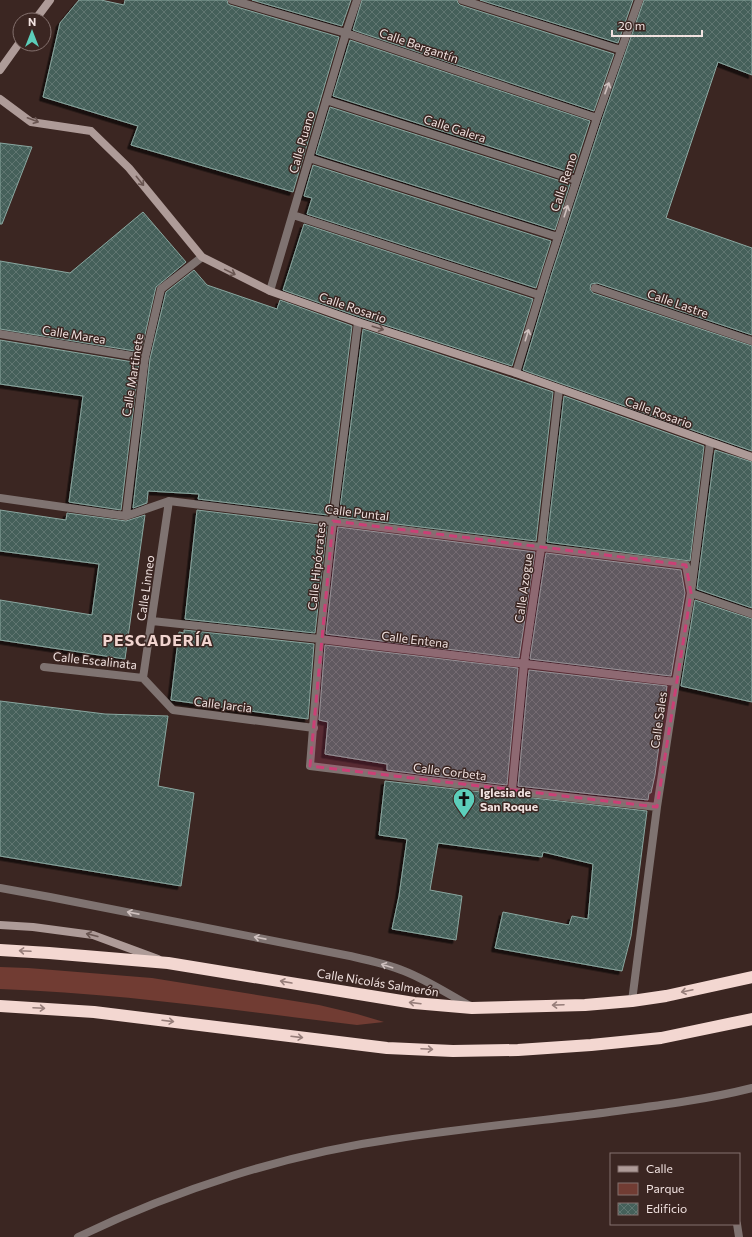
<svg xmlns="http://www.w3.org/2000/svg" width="752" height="1237" font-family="Commissioner,sans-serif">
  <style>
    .green { fill: #713c33 }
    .building { fill: url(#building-cross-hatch); stroke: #8aa7a0; filter: url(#shadow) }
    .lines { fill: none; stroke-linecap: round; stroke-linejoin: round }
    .lane { stroke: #7f7371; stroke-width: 8 }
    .street { stroke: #7f7371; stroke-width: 8 }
    .secondary { stroke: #ae9b98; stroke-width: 8 }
    .highway { stroke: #f3d7d1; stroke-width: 12 }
    .oneway { stroke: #cfc1bf }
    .oneway2 { stroke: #695551 }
    .oneway3 { stroke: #977e7a }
    .marked { fill: #cb4076; fill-opacity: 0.2; stroke: #cb4076; stroke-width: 3; stroke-dasharray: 8 5; stroke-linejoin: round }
    .labels { text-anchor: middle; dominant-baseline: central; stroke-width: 3; stroke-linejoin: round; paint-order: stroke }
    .street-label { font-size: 12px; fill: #f1e2e0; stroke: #3b2622 }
    .poi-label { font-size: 12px; font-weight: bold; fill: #f1e2e0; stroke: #3b2622; text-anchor: start }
    .district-label { font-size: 16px; font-weight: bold; letter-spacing: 1px; fill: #f2d5d0; stroke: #3b2622 }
  </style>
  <defs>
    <pattern id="building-cross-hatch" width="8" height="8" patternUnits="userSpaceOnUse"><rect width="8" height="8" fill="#45605a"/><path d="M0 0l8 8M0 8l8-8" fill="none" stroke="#607671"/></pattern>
    <filter id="shadow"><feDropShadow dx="-3.5" dy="3.5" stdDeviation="0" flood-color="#0009"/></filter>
  </defs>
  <rect width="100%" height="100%" fill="#3b2622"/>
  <!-- green -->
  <path class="green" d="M0,967L28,968L152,978L319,1005L357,1014L384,1022L357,1025C238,1011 120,993 0,989Z"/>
  <!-- building -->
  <path class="building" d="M79,0H101L124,5L125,0H227L228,4L230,5L339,37L293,192L131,145L138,126L43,97L60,23Z
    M252,0H351L342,26Z
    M362,0H457L458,3L460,5L614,54L594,111L353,30Z
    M480,0H633L618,43Z
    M644,0H752V75L718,62L666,218L752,248V335L597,283L591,284L590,289L593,293L752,346V451L523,370L552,273L602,120Z
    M350,40L590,121L573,173L333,96Z
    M330,107L570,184L555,230L316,154Z
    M0,143L32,147L2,224H0Z
    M313,165L551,241L536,288L307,214L312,198L304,196Z
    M143,212L186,262L156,287L141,352L0,329V261L70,273Z
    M304,224L533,299L512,366L360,317L283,290Z
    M194,270L207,285L277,309L280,300L352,326L328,515L198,499L199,494L148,491L147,503L133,508L150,359L166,292Z
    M363,329L553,392L536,541L339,517Z
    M0,340L139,363L121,510L69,502L83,396L0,384Z
    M564,396L704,446L690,561L547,542Z
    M715,450L752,462V608L697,589Z
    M0,510L66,520L67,513L126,521L145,515L125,659L0,640V600L92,615L99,564L0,551Z
    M197,510L327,526L315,633L185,619Z
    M338,527L535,552L519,658L326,634Z
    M546,553L681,570L685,593L671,676L530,659Z
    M695,600L752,619V702L681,686Z
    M184,630L314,644L308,719L171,700L179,632L184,633Z
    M325,645L518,668L507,785L387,770V764L325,754L328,722L319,720Z
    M529,670L667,686L655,775L651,793H649L648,800L518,786Z
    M0,701L105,714L168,716L158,786L194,793L181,886L0,856Z
    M385,781L647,811L631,936L622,971L495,948L503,912L569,925L572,916L588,919L593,864L543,852L542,857L438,843L430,890L462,896L456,940L392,929L399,896L407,839L379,835Z"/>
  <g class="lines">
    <!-- lane -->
    <path class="lane" d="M0,888L50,897L350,956C368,960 387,964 404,971C427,980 448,994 470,1006
      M737,1224L739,1237
      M78,1237C175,1190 286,1154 393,1139C460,1129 527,1122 594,1114C646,1107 701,1101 752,1088"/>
    <!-- street -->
    <path class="street" d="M232,0L346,33L597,118
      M462,0L621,50
      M326,100L576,180
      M309,158L558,237
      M293,215L539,295
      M595,288L752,341
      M270,291L346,33L357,0
      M358,322L333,521L320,639L310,766L512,791L657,807
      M0,334L145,358
      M516,373L547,271L597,118L639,0
      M0,498L126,516L169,501L686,565L691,593L752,614
      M126,516L145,358L161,289L202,257
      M152,621L320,639L676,682
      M44,667L143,678
      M143,678L173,710L314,728
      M143,678L169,501
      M512,791L524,664L541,548L559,389
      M632,1001L657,807L676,682L691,593L710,443"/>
    <!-- secondary -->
    <path class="secondary" d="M35,20L50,0
      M0,70L20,42
      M0,99L31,122L91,131L129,168L202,257L270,291L358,322L516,373L752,457
      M0,925L33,927L93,935L158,959"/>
    <!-- highway -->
    <path class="highway" d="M0,950L49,953L168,963L414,1003L472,1008L585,1005L632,1001L666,996L752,977
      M0,1006L94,1012L387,1048L453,1051L518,1050L591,1045L661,1038L752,1019"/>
  </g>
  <!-- one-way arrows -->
  <defs><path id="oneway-shaft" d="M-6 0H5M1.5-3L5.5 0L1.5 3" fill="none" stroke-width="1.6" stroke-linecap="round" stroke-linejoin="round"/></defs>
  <g class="oneway">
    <use href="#oneway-shaft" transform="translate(607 88) rotate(-70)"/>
    <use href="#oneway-shaft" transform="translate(566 211) rotate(-72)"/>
    <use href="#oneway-shaft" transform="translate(527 335) rotate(-73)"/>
    <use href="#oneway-shaft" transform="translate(133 913) rotate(-169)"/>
    <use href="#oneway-shaft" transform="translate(260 938) rotate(-169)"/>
    <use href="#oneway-shaft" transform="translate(387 966) rotate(-162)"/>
  </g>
  <g class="oneway2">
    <use href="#oneway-shaft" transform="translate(33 120) rotate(21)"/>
    <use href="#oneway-shaft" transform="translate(140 181) rotate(51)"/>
    <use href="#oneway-shaft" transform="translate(230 272) rotate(26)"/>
    <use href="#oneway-shaft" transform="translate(378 328) rotate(18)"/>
    <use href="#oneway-shaft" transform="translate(92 935) rotate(-166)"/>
  </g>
  <g class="oneway3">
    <use href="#oneway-shaft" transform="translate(25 951) rotate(-177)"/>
    <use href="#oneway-shaft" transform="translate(286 982) rotate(-170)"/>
    <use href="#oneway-shaft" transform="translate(687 991) rotate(168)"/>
    <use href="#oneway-shaft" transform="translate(415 1003) rotate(-173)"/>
    <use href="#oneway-shaft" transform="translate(558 1005) rotate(178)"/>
    <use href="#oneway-shaft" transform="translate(39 1008) rotate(3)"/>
    <use href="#oneway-shaft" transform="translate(168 1021) rotate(7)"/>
    <use href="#oneway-shaft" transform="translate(297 1037) rotate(7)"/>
    <use href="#oneway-shaft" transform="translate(427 1049) rotate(3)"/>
  </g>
  <!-- marked area -->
  <path class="marked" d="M333,521L686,565L691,593L657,807L310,766Z"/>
  <!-- icons -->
  <defs>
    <g id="church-pin" transform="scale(1.15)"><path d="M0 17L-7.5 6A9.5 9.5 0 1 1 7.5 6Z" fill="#5cceba" stroke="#3b2622"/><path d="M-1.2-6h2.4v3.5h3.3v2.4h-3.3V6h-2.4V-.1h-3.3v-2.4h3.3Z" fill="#111"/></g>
  </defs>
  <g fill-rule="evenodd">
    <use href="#church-pin" x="464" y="799"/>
  </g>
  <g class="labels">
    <!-- street labels -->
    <g class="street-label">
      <text transform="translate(419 45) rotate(19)">Calle Bergantín</text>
      <text transform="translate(455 128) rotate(18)">Calle Galera</text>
      <text transform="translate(301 142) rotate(-74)">Calle Ruano</text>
      <text transform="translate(563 182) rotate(-72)">Calle Remo</text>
      <text transform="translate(678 303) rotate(19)">Calle Lastre</text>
      <text transform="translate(353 307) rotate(19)">Calle Rosario</text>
      <text transform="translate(74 334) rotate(9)">Calle Marea</text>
      <text transform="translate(132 375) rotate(-81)">Calle Martinete</text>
      <text transform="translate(659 412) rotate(20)">Calle Rosario</text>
      <text transform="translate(357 512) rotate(7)">Calle Puntal</text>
      <text transform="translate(316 566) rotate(-84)">Calle Hipócrates</text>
      <text transform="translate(145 588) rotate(-82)">Calle Linneo</text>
      <text transform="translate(523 588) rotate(-82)">Calle Azogue</text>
      <text transform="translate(415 639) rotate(7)">Calle Entena</text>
      <text transform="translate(95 660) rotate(6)">Calle Escalinata</text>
      <text transform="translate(223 704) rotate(7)">Calle Jarcia</text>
      <text transform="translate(658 720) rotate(-82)">Calle Sales</text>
      <text transform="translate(450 771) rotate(7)">Calle Corbeta</text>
      <text transform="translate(378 982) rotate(9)">Calle Nicolás Salmerón</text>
    </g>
    <!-- poi labels -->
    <g class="poi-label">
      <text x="480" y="792">Iglesia de<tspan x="480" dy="14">San Roque</tspan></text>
    </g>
    <!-- district labels -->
    <g class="district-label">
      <text x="158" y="639">PESCADERÍA</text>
    </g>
  </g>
  <!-- legend -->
  <rect x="610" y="1153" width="130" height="72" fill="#3b2622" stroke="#84716e"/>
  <rect x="618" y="1166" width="20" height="6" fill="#ae9b98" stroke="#84716e"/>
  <text x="646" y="1173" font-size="12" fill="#f1e2e0">Calle</text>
  <rect x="618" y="1183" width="20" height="12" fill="#713c33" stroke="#84716e"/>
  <text x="646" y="1193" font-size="12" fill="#f1e2e0">Parque</text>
  <rect x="618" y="1203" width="20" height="12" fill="url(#building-cross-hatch)" stroke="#84716e"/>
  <text x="646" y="1213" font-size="12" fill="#f1e2e0">Edificio</text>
  <!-- north arrow -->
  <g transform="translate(32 32)"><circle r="19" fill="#3b2622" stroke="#84716e"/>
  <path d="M0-3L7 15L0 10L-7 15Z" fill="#5cceba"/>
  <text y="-6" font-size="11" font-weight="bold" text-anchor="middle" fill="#f1e2e0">N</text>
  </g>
  <!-- scale -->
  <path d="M612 30v6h90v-6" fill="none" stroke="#f1e2e0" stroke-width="2"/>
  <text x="618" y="30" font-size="12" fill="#f1e2e0" stroke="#3b2622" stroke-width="3" paint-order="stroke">20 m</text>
</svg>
